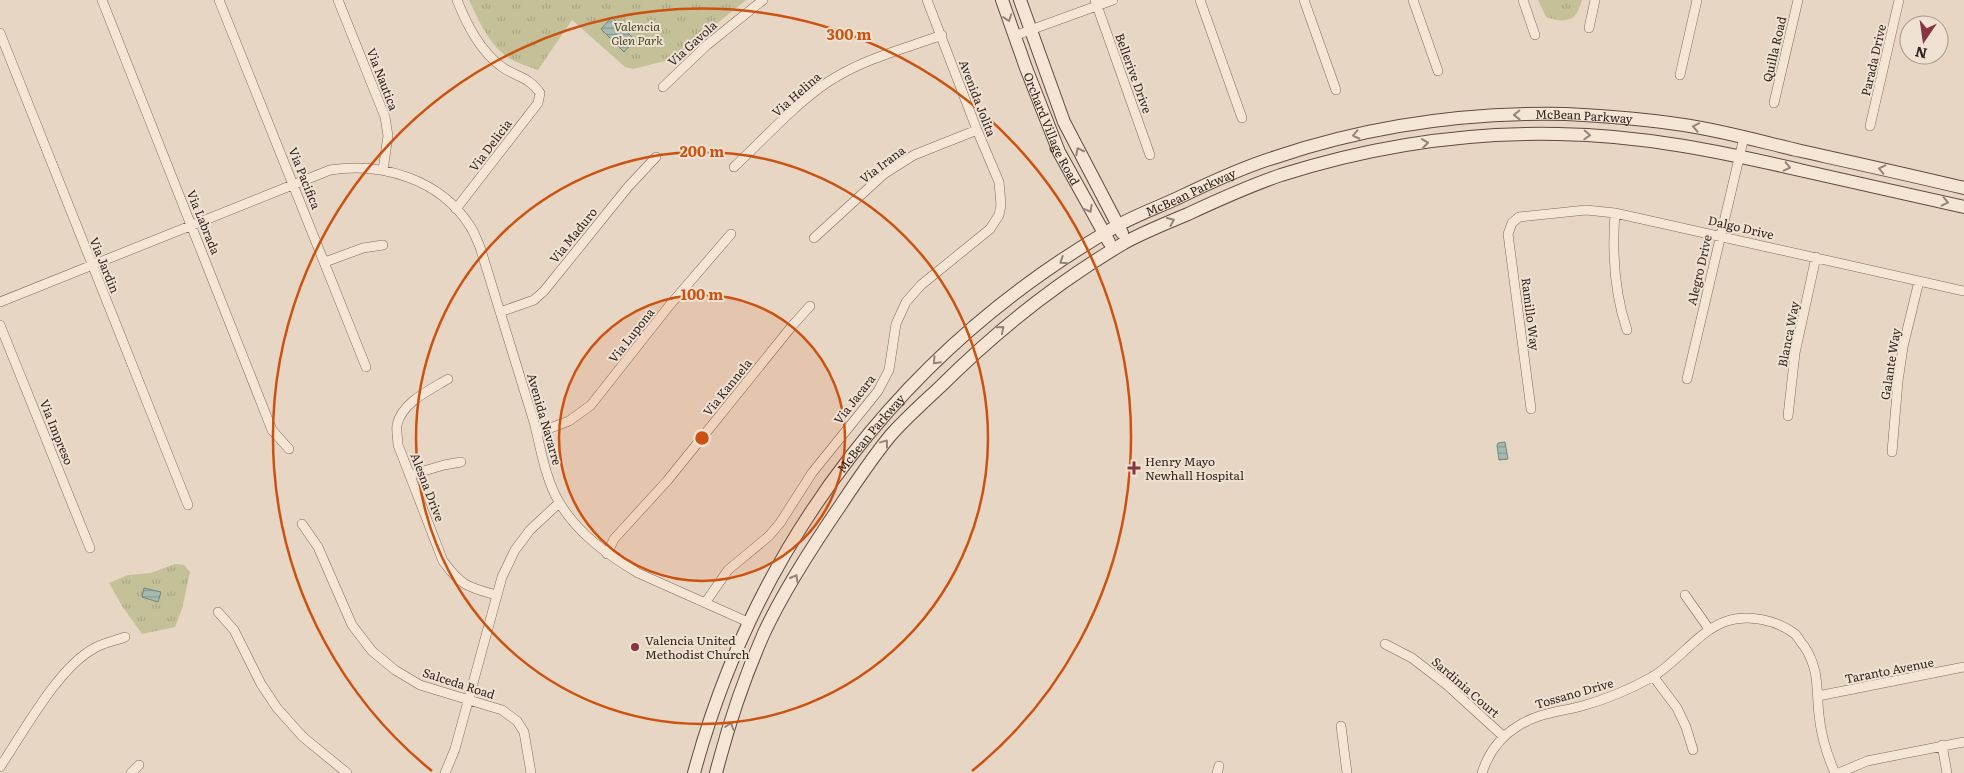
<svg xmlns="http://www.w3.org/2000/svg" width="1964" height="773" font-family="Literata,serif">
  <style>
    .park { fill: url(#park-tufts) }
    .water { fill: url(#water-rules); stroke: #6d887c }
    .lines { fill: none; stroke-linecap: round; stroke-linejoin: round }
    .minor-casing { stroke: #80695c; stroke-width: 10 }
    .secondary-casing { stroke: #614a40; stroke-width: 14 }
    .minor { stroke: #f4e5d5; stroke-width: 9 }
    .secondary { stroke: #f4e5d5; stroke-width: 12 }
    .oneway { stroke: #92847a }
    .ring { fill: none; stroke: #cd510f; stroke-width: 2.5 }
    .poi-dot { fill: #873444; stroke: #f0e2d2; stroke-width: 2 }
    .labels { text-anchor: middle; dominant-baseline: central; stroke-width: 4; stroke-linejoin: round; paint-order: stroke }
    .park-label { font-size: 12px; font-style: italic; fill: #494b28; stroke: #f0e2d2 }
    .street-label { font-size: 12px; fill: #31241f; stroke: #f0e2d2 }
    .poi-label { font-size: 12px; fill: #31241f; stroke: #f0e2d2; text-anchor: start }
    .centre { fill: #cd510f; stroke: #f0e2d2; stroke-width: 2.5 }
    .ring-label { font-size: 15px; text-anchor: middle; font-weight: bold; fill: #cd510f; stroke: #f0e2d2; stroke-width: 4; stroke-linejoin: round; paint-order: stroke }
  </style>
  <defs>
    <pattern id="park-tufts" width="24" height="20" patternUnits="userSpaceOnUse" patternTransform="scale(1.25)"><rect width="24" height="20" fill="#c4c199"/><path d="M3 7l-1-3M5 7V3M7 7l1-3M15 17l-1-3M17 17v-4M19 17l1-3" fill="none" stroke="#a9a683"/></pattern>
    <pattern id="water-rules" width="6" height="5" patternUnits="userSpaceOnUse" patternTransform="scale(1.25)"><rect width="6" height="5" fill="#a5bbb0"/><path d="M0 2.5h6" fill="none" stroke="#87988f"/></pattern>
  </defs>
  <rect width="100%" height="100%" fill="#e7d6c4"/>
  <!-- park -->
  <path class="park" d="M469,0H746L673,59L633,69L625,67L572,20L538,70C530,67 520,64 512,60C490,47 480,23 469,0Z
    M1538,0H1582C1576,23 1566,23 1546,17Z
    M175,564L184,565L190,572L182,609L175,627L142,634L122,606L109,583L128,575L151,573Z"/>
  <!-- water -->
  <path class="water" d="M612,17L635,40L624,52L601,29Z
    M1505,442L1508,459L1499,460L1497,445L1498,443Z
    M144,588L161,592L158,602L142,597Z"/>
  <g class="lines">
    <!-- minor casing -->
    <g class="minor-casing">
      <path id="minor" d="M102,0L272,430L289,449
        M219,0L366,367
        M338,0L385,117L388,136L383,170
        M1095,0L1150,155
        M1200,0L1242,118
        M1304,0L1336,90
        M1413,0L1438,71
        M1523,0L1535,35
        M1589,28L1595,0
        M0,33L188,505
        M1014,36L1113,0
        M1680,75L1697,0
        M663,87L707,45L763,0
        M1774,103L1798,0
        M1870,126L1899,0
        M734,167C762,141 796,103 828,82C862,59 904,49 942,35
        M456,209L538,103L540,93C528,76 518,78 502,67C480,51 467,25 457,0
        M1615,213C1612,253 1614,292 1627,330
        M814,238L884,174L914,155L977,130
        M325,262L363,248L383,245
        M0,302L330,170C382,162 440,179 470,226C474,232 477,240 480,247C498,305 516,364 534,422C541,449 545,478 559,502C578,534 608,555 638,573L748,622
        M500,312L534,300L544,291L628,187L656,157
        M0,325L90,548
        M448,379C430,390 402,402 397,425C396,431 398,439 398,445L443,561C461,586 468,587 496,595
        M1687,379L1744,137
        M1531,409L1508,234L1512,223L1519,217L1586,210L1615,213L1964,291
        M1788,416L1795,353L1816,257
        M537,433L569,421L591,405L669,306L731,234
        M1892,452L1898,381L1903,347L1919,281
        M410,475L444,465L461,462
        M302,524L318,547L352,625L372,651L395,670L420,685L502,710L517,721L524,732L531,773
        M607,554L614,539L667,481L792,326L810,306
        M1685,595L1709,629
        M705,603L728,570L769,536L780,523L812,473L878,391L889,370L896,324L906,302L921,285L990,229L999,215L1001,205L999,182L977,130L927,0
        M218,612L234,630L261,684L277,708L303,737L347,773
        M1385,644L1412,658L1447,685L1504,737
        M1653,676L1677,708L1686,727L1693,750
        M1818,696L1964,667
        M1341,726L1347,773
        M1942,745L1947,773
        M0,767C23,733 58,668 93,649C102,643 115,641 125,637
        M131,773L139,765
        M445,773L455,749L502,577L515,550L530,530L559,503
        M1217,773L1219,766
        M1482,773C1488,754 1500,737 1518,726C1538,713 1559,712 1582,706C1607,699 1629,690 1652,677C1678,662 1699,630 1727,621C1748,614 1777,620 1795,634C1798,637 1801,643 1804,646C1820,670 1816,689 1819,715C1821,735 1827,755 1835,773
        M1839,773L1867,761L1964,742"/>
    </g>
    <!-- secondary casing -->
    <g class="secondary-casing">
      <g id="secondary">
        <path id="s1" d="M1002,0L1026,68L1059,152L1109,242"/>
        <path d="M1020,0L1064,122L1122,233"/>
        <path id="s2" d="M694,773C757,540 906,347 1115,227C1136,215 1159,207 1180,197C1211,182 1243,167 1276,157C1368,126 1468,112 1566,114C1605,116 1645,119 1684,125C1724,131 1762,142 1801,151C1855,163 1910,175 1964,188"/>
        <path d="M716,773C728,726 744,678 764,633C784,590 814,544 840,506C856,482 872,458 890,436C905,419 923,403 940,387C996,331 1056,283 1124,243C1144,232 1167,223 1188,214C1218,200 1249,186 1281,175C1369,147 1465,132 1558,134C1642,135 1723,152 1804,171C1857,183 1911,195 1964,207"/>
      </g>
    </g>
    <!-- minor -->
    <use href="#minor" class="minor"/>
    <!-- secondary -->
    <use href="#secondary" class="secondary"/>
  </g>
  <!-- one-way arrows -->
  <defs><path id="oneway-chevron" d="M-2-3.5L2.5 0L-2 3.5" fill="none" stroke-width="1.6" stroke-linecap="round" stroke-linejoin="round" transform="scale(1.25)"/></defs>
  <g class="oneway">
    <use href="#oneway-chevron" transform="translate(1008 18) rotate(71)"/>
    <use href="#oneway-chevron" transform="translate(1517 115) rotate(179)"/>
    <use href="#oneway-chevron" transform="translate(1696 127) rotate(-169)"/>
    <use href="#oneway-chevron" transform="translate(1356 135) rotate(168)"/>
    <use href="#oneway-chevron" transform="translate(1587 135) rotate(3)"/>
    <use href="#oneway-chevron" transform="translate(1425 143) rotate(-8)"/>
    <use href="#oneway-chevron" transform="translate(1079 151) rotate(-117)"/>
    <use href="#oneway-chevron" transform="translate(1787 167) rotate(13)"/>
    <use href="#oneway-chevron" transform="translate(1882 169) rotate(-167)"/>
    <use href="#oneway-chevron" transform="translate(1945 202) rotate(13)"/>
    <use href="#oneway-chevron" transform="translate(1089 209) rotate(61)"/>
    <use href="#oneway-chevron" transform="translate(1171 221) rotate(-24)"/>
    <use href="#oneway-chevron" transform="translate(1063 261) rotate(147)"/>
    <use href="#oneway-chevron" transform="translate(1001 329) rotate(-40)"/>
    <use href="#oneway-chevron" transform="translate(936 361) rotate(133)"/>
    <use href="#oneway-chevron" transform="translate(885 443) rotate(-53)"/>
    <use href="#oneway-chevron" transform="translate(795 578) rotate(-60)"/>
    <use href="#oneway-chevron" transform="translate(730 726) rotate(-72)"/>
  </g>
  <!-- distance rings -->
  <circle cx="702" cy="438" r="143" fill="#cd510f" fill-opacity=".12"/>
  <g class="ring">
    <circle cx="702" cy="438" r="143"/>
    <circle cx="702" cy="438" r="286"/>
    <path d="M432 771A429 429 0 1 1 972 771"/>
  </g>
  <!-- markers -->
  <g class="poi-dot">
    <path d="M1131.5 460.5h5v5h5v5h-5v5h-5v-5h-5v-5h5z"/>
    <circle cx="635" cy="647" r="5"/>
  </g>
  <g class="labels">
    <!-- park labels -->
    <g class="park-label">
      <text x="637" y="26">Valencia<tspan x="637" dy="14">Glen Park</tspan></text>
    </g>
    <!-- street labels -->
    <g class="street-label">
      <text transform="translate(692 43) rotate(-42)">Via Gavola</text>
      <text transform="translate(1774 49) rotate(-77)">Quilla Road</text>
      <text transform="translate(1873 60) rotate(-77)">Parada Drive</text>
      <text transform="translate(1134 73) rotate(70)">Bellerive Drive</text>
      <text transform="translate(383 79) rotate(69)">Via Nautica</text>
      <text transform="translate(796 94) rotate(-41)">Via Helina</text>
      <text transform="translate(978 98) rotate(69)">Avenida Jolita</text>
      <text stroke="none"><textPath href="#s2" startOffset="1196">McBean Parkway</textPath></text>
      <text stroke="none"><textPath href="#s1" startOffset="138">Orchard Village Road</textPath></text>
      <text transform="translate(490 145) rotate(-53)">Via Delicia</text>
      <text transform="translate(882 164) rotate(-37)">Via Irana</text>
      <text transform="translate(305 178) rotate(68)">Via Pacifica</text>
      <text stroke="none"><textPath href="#s2" startOffset="791">McBean Parkway</textPath></text>
      <text transform="translate(204 222) rotate(68)">Via Labrada</text>
      <text transform="translate(1741 227) rotate(13)">Dalgo Drive</text>
      <text transform="translate(573 235) rotate(-51)">Via Maduro</text>
      <text transform="translate(105 265) rotate(68)">Via Jardin</text>
      <text transform="translate(1699 270) rotate(-77)">Alegro Drive</text>
      <text transform="translate(1531 314) rotate(83)">Ramillo Way</text>
      <text transform="translate(1788 334) rotate(-79)">Blanca Way</text>
      <text transform="translate(631 335) rotate(-52)">Via Lupona</text>
      <text transform="translate(1890 364) rotate(-81)">Galante Way</text>
      <text transform="translate(727 387) rotate(-51)">Via Kannela</text>
      <text transform="translate(854 399) rotate(-52)">Via Jacara</text>
      <text transform="translate(545 419) rotate(74)">Avenida Navarre</text>
      <text transform="translate(57 432) rotate(68)">Via Impreso</text>
      <text stroke="none"><textPath href="#s2" startOffset="386">McBean Parkway</textPath></text>
      <text transform="translate(428 487) rotate(69)">Alesna Drive</text>
      <text transform="translate(1889 670) rotate(-11)">Taranto Avenue</text>
      <text transform="translate(459 683) rotate(18)">Salceda Road</text>
      <text transform="translate(1466 687) rotate(41)">Sardinia Court</text>
      <text transform="translate(1574 693) rotate(-16)">Tossano Drive</text>
    </g>
    <!-- poi labels -->
    <g class="poi-label">
      <text x="1145" y="461">Henry Mayo<tspan x="1145" dy="14">Newhall Hospital</tspan></text>
      <text x="645" y="640">Valencia United<tspan x="645" dy="14">Methodist Church</tspan></text>
    </g>
  </g>
  <circle cx="702" cy="438" r="8" class="centre"/>
  <g class="ring-label">
    <text x="849" y="40">300 m</text>
    <text x="702" y="157">200 m</text>
    <text x="702" y="300">100 m</text>
  </g>
  <!-- north arrow -->
  <g transform="translate(1924 40) rotate(193)"><circle r="24" fill="#f0e2d2" stroke="#a4968a"/>
  <path d="M0-4L9 19L0 12L-9 19Z" fill="#873444"/>
  <text y="-8" font-size="14" font-weight="bold" text-anchor="middle" fill="#31241f">N</text>
  </g>
</svg>
